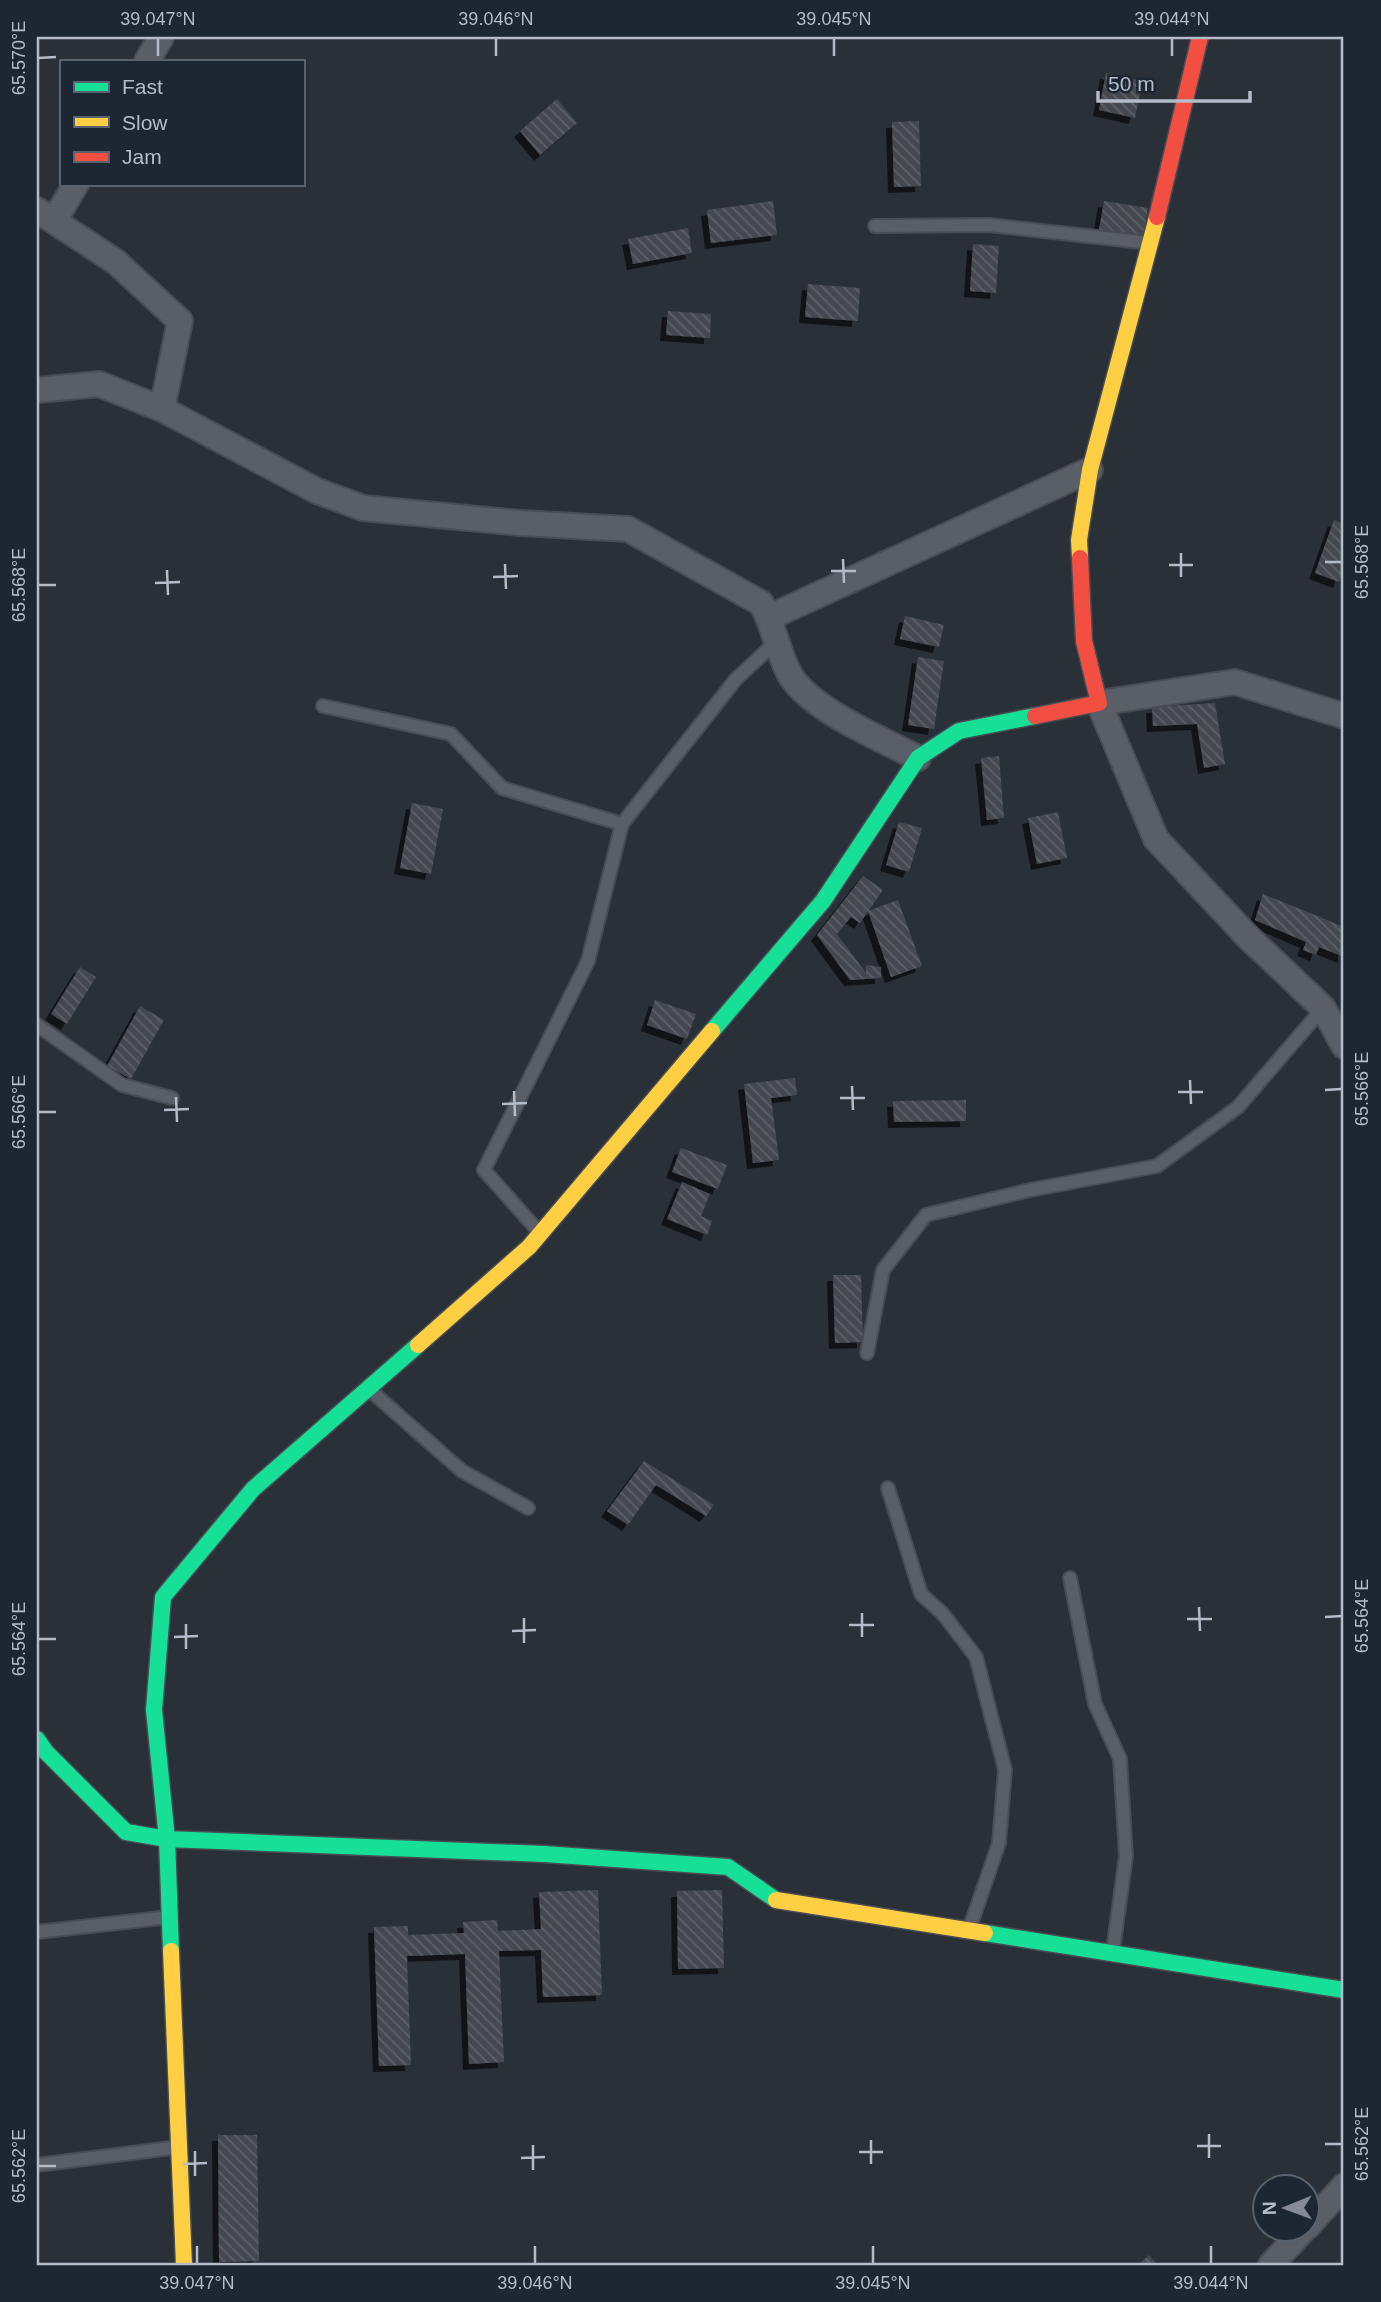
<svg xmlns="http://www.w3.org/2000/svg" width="1381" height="2302" font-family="Helvetica,sans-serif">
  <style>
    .building { fill: url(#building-back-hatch); filter: url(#shadow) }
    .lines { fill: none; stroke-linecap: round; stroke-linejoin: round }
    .lane-casing { stroke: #484c53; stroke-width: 16 }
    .street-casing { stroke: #484c53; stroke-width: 28 }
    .fast-casing { stroke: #484c53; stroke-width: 19 }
    .slow-casing { stroke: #484c53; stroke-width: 19 }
    .jam-casing { stroke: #484c53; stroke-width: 19 }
    .lane { stroke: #5a5e66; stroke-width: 12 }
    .street { stroke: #5a5e66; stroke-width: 24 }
    .fast { stroke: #16e098; stroke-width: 16 }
    .slow { stroke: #ffcf43; stroke-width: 16 }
    .jam { stroke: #f24e42; stroke-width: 16 }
    .ticks { fill: none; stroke: #b4bcc9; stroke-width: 2.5 }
    .neatline { fill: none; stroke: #b4bcc9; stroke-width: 2.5 }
    .ticks-label { font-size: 18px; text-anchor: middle; fill: #b4bcc9 }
  </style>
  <defs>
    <pattern id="building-back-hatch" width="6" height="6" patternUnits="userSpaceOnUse" patternTransform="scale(1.75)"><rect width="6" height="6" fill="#444950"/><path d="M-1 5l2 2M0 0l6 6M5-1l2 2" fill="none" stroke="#5d6168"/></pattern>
    <filter id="shadow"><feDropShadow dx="-6" dy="6" stdDeviation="0" flood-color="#0009"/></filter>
  </defs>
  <rect width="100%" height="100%" fill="#2a3038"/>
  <!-- building -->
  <path class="building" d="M1106,73L1143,81L1135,118L1099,110Z
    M557,99L577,123L540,155L520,131Z
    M919,121L921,186L894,187L892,122Z
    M773,201L777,235L711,243L707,210Z
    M1104,201L1148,208L1143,238L1099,230Z
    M688,228L692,253L633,264L628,239Z
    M973,244L999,246L996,293L970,291Z
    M808,284L860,288L858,321L805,317Z
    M668,311L711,314L710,338L666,335Z
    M1334,520L1344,524V568L1339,582L1315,573Z
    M905,616L944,625L939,647L900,639Z
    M918,657L944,661L934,729L908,725Z
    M1215,703L1225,764L1204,768L1197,724L1153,726L1152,707Z
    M999,756L1004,818L987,820L981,758Z
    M412,803L443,809L431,874L400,868Z
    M1058,812L1067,858L1037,864L1028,818Z
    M899,822L922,828L909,872L886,865Z
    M863,876L883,890L860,923L851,917L837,934L866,973V965L881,967V978L850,980L817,935Z
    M1263,894L1344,927V957L1319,947L1316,955L1303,950L1306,942L1255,920Z
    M898,900L922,966L891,977L868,911Z
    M80,967L96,977L67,1024L51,1014Z
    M655,1000L696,1014L687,1039L647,1025Z
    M140,1006L164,1020L131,1079L107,1066Z
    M795,1078L797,1095L771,1098L779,1160L753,1163L744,1084Z
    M966,1100V1121L894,1122L893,1101Z
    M681,1148L727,1165L718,1189L672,1172Z
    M682,1182L710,1194L701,1216L712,1221L707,1235L667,1219Z
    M833,1275H861L863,1342L835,1343Z
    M644,1461L714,1505L706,1516L656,1485L628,1525L607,1511Z
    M598,1890L602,1995L543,1997L541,1950L499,1951L504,2062L469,2064L465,1954L407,1956L411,2065L379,2066L374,1927L408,1926V1935L464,1933L463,1922L497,1920L498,1931L541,1929L539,1892Z
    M722,1890L724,1968L678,1969L677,1891Z
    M218,2135H257L259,2261L219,2262Z
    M1149,2255L1158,2265H1138Z"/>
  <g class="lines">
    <!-- lane casing -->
    <g class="lane-casing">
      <path id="lane" d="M875,226L989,225L1150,243
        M323,706L451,734L502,788L622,824
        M37,1025L122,1085L172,1098
        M539,1232L484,1170L588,961L622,824L736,679L776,642
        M867,1353L883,1270L926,1215L1030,1190L1157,1166L1238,1107L1323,1008
        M371,1391L462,1471L528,1508
        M888,1488L921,1594L943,1614L976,1657L1005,1770L999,1843L970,1927
        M1070,1578L1095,1704L1120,1759L1126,1856L1113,1950
        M37,1932L170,1917
        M37,2165L179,2147"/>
    </g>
    <!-- street casing -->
    <g class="street-casing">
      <path id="street" d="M147,61L161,37
        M37,210L116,262L180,321L162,409
        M54,221L76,184
        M37,390L99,384L162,409L317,491L363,508L520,523L628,529L761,603C774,625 777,650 789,673C808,709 882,739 918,758
        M770,617L1090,470
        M1344,716L1235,682L1099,703L1156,839L1247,936L1323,1008L1344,1046
        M1308,2226L1344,2186
        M1271,2265L1305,2228"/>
    </g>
    <!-- fast casing -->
    <g class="fast-casing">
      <path id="fast" d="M712,1031L823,901L918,758L959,731L1035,716
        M37,1739L46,1752L126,1832L167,1839L544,1854L728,1867L776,1900
        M985,1933L1344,1990
        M171,1951L167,1839L154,1710L163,1597L253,1489L418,1345"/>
    </g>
    <!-- slow casing -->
    <g class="slow-casing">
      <path id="slow" d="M1080,558L1079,540L1090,470L1157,217
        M418,1345L529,1247L712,1031
        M776,1900L985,1933
        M171,1951L184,2265"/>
    </g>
    <!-- jam casing -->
    <g class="jam-casing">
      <path id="jam" d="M1157,217L1200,37
        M1035,716L1099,703L1084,641L1080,558"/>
    </g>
    <!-- lane -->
    <use href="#lane" class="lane"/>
    <!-- street -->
    <use href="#street" class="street"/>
    <!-- fast -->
    <use href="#fast" class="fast"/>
    <!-- slow -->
    <use href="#slow" class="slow"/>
    <!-- jam -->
    <use href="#jam" class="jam"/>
  </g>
  <!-- ticks -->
  <path class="ticks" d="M158,38V56M496,38V56M834,38V56M1172,38V56M38,58L56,57M1181,553V577M843,559L844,583M1325,562H1342M505,564L506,589M1169,565H1193M167,570L168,595M831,571H856M493,577L518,576M155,583L180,582M38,585H56M1190,1080L1191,1104M852,1086L853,1110M1325,1090L1342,1089M514,1091L515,1116M1178,1092H1203M176,1097L177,1122M840,1098H865M502,1104L527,1103M164,1110L189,1109M38,1112H56M1199,1607L1200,1631M862,1613V1637M1325,1617L1342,1616M524,1618V1643M1187,1619H1212M186,1624V1649M849,1625H874M512,1631L536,1630M174,1637L198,1636M38,1639H56M1209,2134V2158M871,2140V2164M1325,2144H1342M533,2145V2170M1197,2146H1221M195,2151V2176M859,2152H883M521,2158L545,2157M183,2164L207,2163M38,2166H56M197,2246V2264M535,2246V2264M873,2246V2264M1211,2246V2264"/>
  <!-- border -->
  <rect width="1381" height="2302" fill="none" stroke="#1d2633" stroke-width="77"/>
  <!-- legend -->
  <rect x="60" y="60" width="245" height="126" fill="#1d2633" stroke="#59626f" stroke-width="2"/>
  <rect x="74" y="82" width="35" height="10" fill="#16e098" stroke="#59626f" stroke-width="2"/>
  <text x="122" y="94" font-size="21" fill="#b4bcc9">Fast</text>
  <rect x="74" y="117" width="35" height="10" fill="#ffcf43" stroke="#59626f" stroke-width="2"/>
  <text x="122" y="130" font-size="21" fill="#b4bcc9">Slow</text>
  <rect x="74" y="152" width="35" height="10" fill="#f24e42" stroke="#59626f" stroke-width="2"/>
  <text x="122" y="164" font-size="21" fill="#b4bcc9">Jam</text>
  <!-- north arrow -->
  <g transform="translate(1286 2208) rotate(269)"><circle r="33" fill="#1d2633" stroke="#59626f" stroke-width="2"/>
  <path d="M0-5L12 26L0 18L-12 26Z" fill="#848b96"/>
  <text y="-10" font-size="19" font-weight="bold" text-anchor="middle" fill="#b4bcc9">N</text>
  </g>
  <!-- scale -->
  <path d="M1098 91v10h152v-10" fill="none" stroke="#b4bcc9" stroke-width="3.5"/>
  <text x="1108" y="91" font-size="21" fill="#b4bcc9" stroke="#1d2633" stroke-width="5" paint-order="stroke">50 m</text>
  <rect x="38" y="38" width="1304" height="2226" class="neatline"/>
  <g class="ticks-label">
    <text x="158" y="25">39.047°N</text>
    <text x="496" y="25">39.046°N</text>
    <text x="834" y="25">39.045°N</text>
    <text x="1172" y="25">39.044°N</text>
    <text transform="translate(19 58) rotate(-90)" y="6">65.570°E</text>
    <text transform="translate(1362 562) rotate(-90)" y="6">65.568°E</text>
    <text transform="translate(19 585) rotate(-90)" y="6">65.568°E</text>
    <text transform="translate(1362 1089) rotate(-90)" y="6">65.566°E</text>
    <text transform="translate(19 1112) rotate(-90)" y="6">65.566°E</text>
    <text transform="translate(1362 1616) rotate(-90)" y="6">65.564°E</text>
    <text transform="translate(19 1639) rotate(-90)" y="6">65.564°E</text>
    <text transform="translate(1362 2144) rotate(-90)" y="6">65.562°E</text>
    <text transform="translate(19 2166) rotate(-90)" y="6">65.562°E</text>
    <text x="197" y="2289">39.047°N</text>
    <text x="535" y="2289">39.046°N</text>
    <text x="873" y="2289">39.045°N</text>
    <text x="1211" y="2289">39.044°N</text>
  </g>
</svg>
